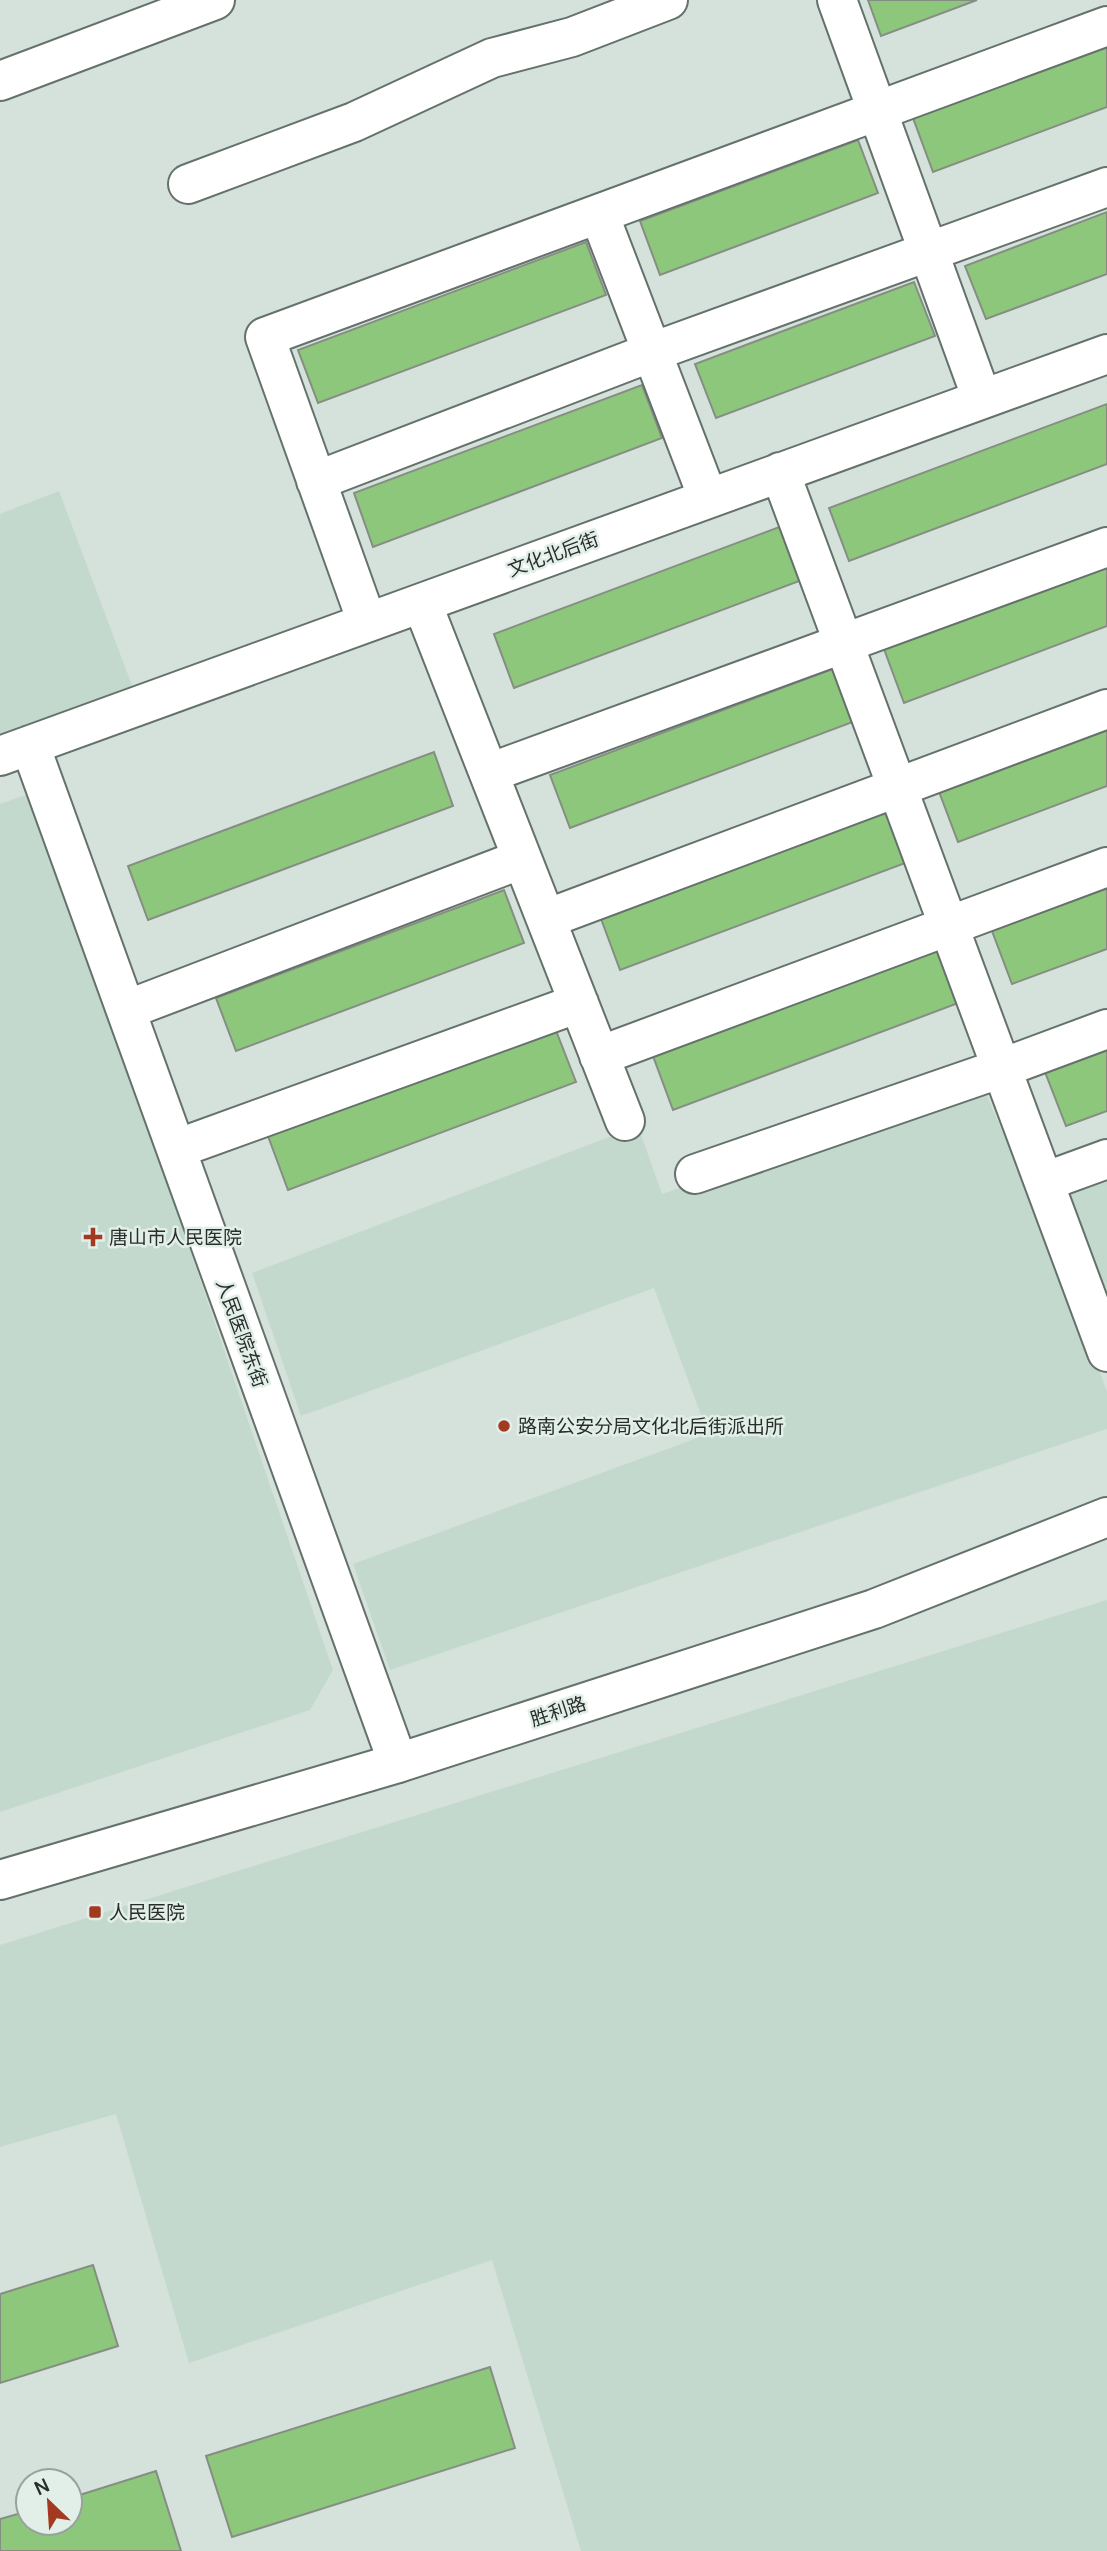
<svg xmlns="http://www.w3.org/2000/svg" width="1107" height="2551" font-family="Manrope,'Noto Sans SC',sans-serif">
  <style>
    .built { fill: #c4d9ce }
    .building { fill: #8cc77b; stroke: #868e84; stroke-width: 2 }
    .lines { fill: none; stroke-linecap: round; stroke-linejoin: round }
    .minor-casing { stroke: #65716b; stroke-width: 42 }
    .major-casing { stroke: #65716b; stroke-width: 42 }
    .minor { stroke: #fff; stroke-width: 38 }
    .major { stroke: #fff; stroke-width: 38 }
    .poi-dot { fill: #a23920; stroke: #e2efe9; stroke-width: 2.5 }
    .labels { text-anchor: middle; dominant-baseline: central; stroke-width: 5; stroke-linejoin: round; paint-order: stroke }
    .street-label { font-size: 19px; fill: #292e2b; stroke: #e2efe9 }
    .poi-label { font-size: 19px; fill: #292e2b; stroke: #e2efe9; text-anchor: start }
  </style>
  <rect width="100%" height="100%" fill="#d5e2dc"/>
  <!-- built -->
  <path class="built" d="M59,491L134,691L0,742V514Z
    M34,792L333,1670L310,1710L0,1812V804Z
    M983,1087L1035,1206L1107,1391V1429L390,1670L353,1564L708,1434L654,1288L301,1416L252,1273L638,1126L662,1194Z
    M1107,1176V1291L1065,1193Z
    M1107,1600V2551H581L492,2260L189,2363L116,2114L0,2147V1945Z"/>
  <!-- building -->
  <path class="building" d="M868,0H977L881,36Z
    M1107,46V107L933,172L913,118Z
    M858,140L878,193L660,275L640,221Z
    M1107,212V274L986,319L965,266Z
    M586,242L606,295L318,403L298,350Z
    M914,282L935,336L716,418L695,364Z
    M642,385L662,438L373,547L354,493Z
    M1107,404V464L849,561L829,508Z
    M782,526L802,580L514,688L494,634Z
    M1107,566V626L904,703L884,649Z
    M838,667L858,720L570,828L550,775Z
    M1107,725V786L958,842L938,789Z
    M434,752L453,806L148,920L128,866Z
    M888,808L908,862L620,970L600,916Z
    M1107,888V949L1012,984L992,931Z
    M504,890L524,943L236,1051L216,998Z
    M941,949L961,1002L673,1110L653,1056Z
    M555,1028L576,1082L288,1190L268,1136Z
    M1107,1049V1111L1066,1126L1045,1072Z
    M93,2265L118,2346L0,2383V2294Z
    M490,2367L515,2448L232,2537L206,2456Z
    M156,2471L181,2551H0V2519L28,2511V2523H70V2498Z"/>
  <g class="lines">
    <!-- minor casing -->
    <g class="minor-casing">
      <path id="minor" d="M837,0L982,399
        M0,81L215,0
        M188,184L354,122L492,58L572,37L668,0
        M599,214L708,498
        M780,472L1107,1352
        M316,481L652,352L1107,187
        M422,603L625,1121
        M367,622L265,337L1107,26
        M30,745L398,1763
        M0,756L1107,354
        M489,773L1107,547
        M546,919L1107,709
        M126,1010L522,859
        M599,1056L1107,867
        M176,1149L579,1003
        M695,1174L1002,1068L1107,1029
        M1044,1182L1107,1159"/>
    </g>
    <!-- major casing -->
    <g class="major-casing">
      <path id="major" d="M0,1880L398,1763L874,1609L1107,1517"/>
    </g>
    <!-- minor -->
    <use href="#minor" class="minor"/>
    <!-- major -->
    <use href="#major" class="major"/>
  </g>
  <!-- markers -->
  <g class="poi-dot">
    <path d="M89.5 1226.5h7v7h7v7h-7v7h-7v-7h-7v-7h7z"/>
    <circle cx="504" cy="1426" r="7"/>
    <rect x="88" y="1905" width="14" height="14" rx="3.5"/>
  </g>
  <g class="labels">
    <!-- street labels -->
    <g class="street-label">
      <text transform="translate(553 554) rotate(-20)">文化北后街</text>
      <text transform="translate(242 1333) rotate(70)">人民医院东街</text>
      <text transform="translate(558 1711) rotate(-18)">胜利路</text>
    </g>
    <!-- poi labels -->
    <g class="poi-label">
      <text x="109" y="1237">唐山市人民医院</text>
      <text x="518" y="1426">路南公安分局文化北后街派出所</text>
      <text x="109" y="1912">人民医院</text>
    </g>
  </g>
  <!-- north arrow -->
  <g transform="translate(49 2502) rotate(335)"><circle r="33" fill="#e2efe9" stroke="#98a29d" stroke-width="2"/>
  <path d="M0-5L12 26L0 18L-12 26Z" fill="#a23920"/>
  <text y="-10" font-size="19" font-weight="bold" text-anchor="middle" fill="#292e2b">N</text>
  </g>
</svg>
